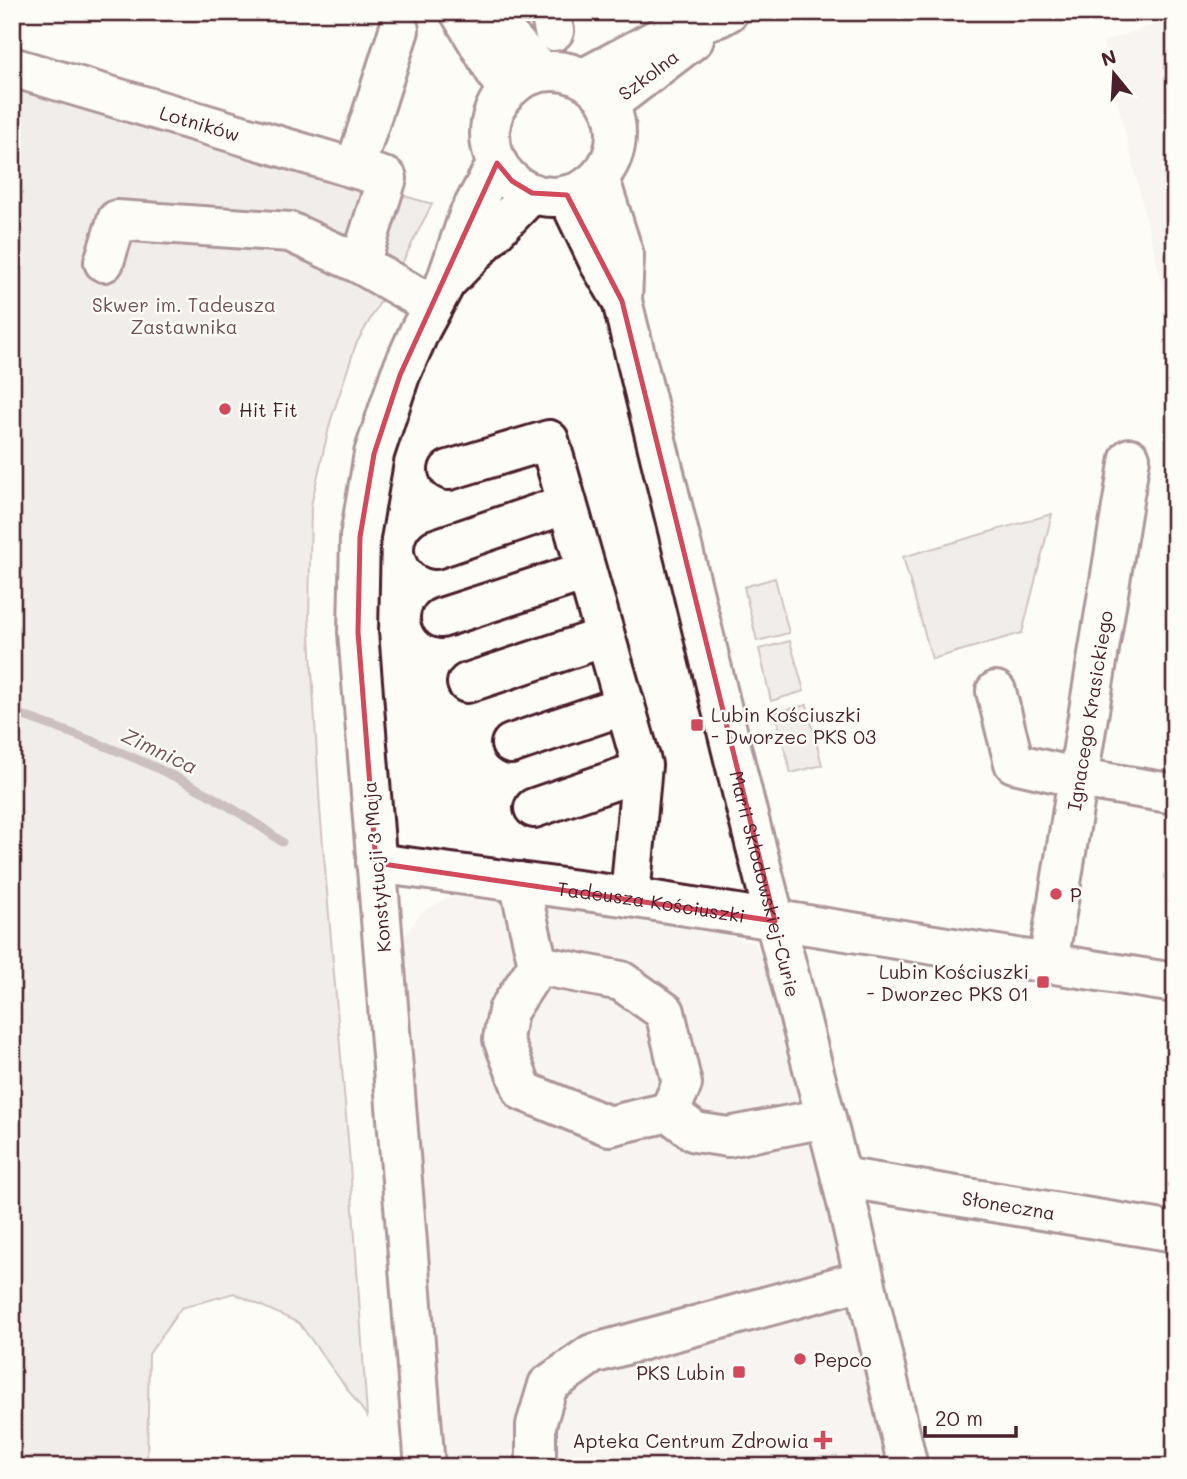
<svg xmlns="http://www.w3.org/2000/svg" width="1187" height="1479" font-family="Mali,sans-serif">
  <style>
    .built { fill: #f0ece8 }
    .green { fill: #e3dcda; stroke: #967e82; stroke-width: 2 }
    .lines { fill: none; stroke-linecap: round; stroke-linejoin: round }
    .stream { stroke: #91777b; stroke-width: 9 }
    .minor-casing { stroke: #4a1f2b; stroke-width: 44 }
    .minor { stroke: #fdfcf7; stroke-width: 38 }
    .marked { fill: none; stroke: #d1495b; stroke-width: 5; stroke-linejoin: round }
    .poi-dot { fill: #d1495b; stroke: #fdfcf7; stroke-width: 2.5 }
    .labels { text-anchor: middle; dominant-baseline: central; stroke-width: 5; stroke-linejoin: round; paint-order: stroke }
    .street-label { font-size: 19px; fill: #4a1f2b; stroke: #fdfcf7 }
    .park-label { font-size: 19px; fill: #704e57; stroke: #fdfcf7 }
    .poi-label { font-size: 19px; fill: #4a1f2b; stroke: #fdfcf7; text-anchor: start }
    .water-label { font-size: 21px; font-style: italic; fill: #73525a; stroke: #fdfcf7 }
  </style>
  <rect width="100%" height="100%" fill="#fdfcf7"/>
  <filter id="ink" filterUnits="userSpaceOnUse"><feTurbulence type="fractalNoise" baseFrequency=".0143" numOctaves="2"/><feDisplacementMap in="SourceGraphic" scale="14" xChannelSelector="R" yChannelSelector="G"/><feConvolveMatrix kernelMatrix="1 2 1 2 8 2 1 2 1" color-interpolation-filters="sRGB"/></filter>
  <g filter="url(#ink)">
    <!-- built -->
    <path class="built" d="M1160,23L1175,24V336L1103,42Z
      M477,894L721,934L753,942L769,964L891,1467H442L400,966L406,934L421,913L447,898Z"/>
    <!-- green -->
    <path class="green" d="M12,83L432,204L399,269L356,344L330,423L311,505L309,618L320,809L349,1151L367,1416L299,1323L234,1293L181,1308L149,1354L147,1467H12Z
      M1052,514L1022,633L932,659L903,557Z
      M775,578L789,633L757,641L744,587Z
      M790,641L804,691L771,701L759,649Z
      M807,705L822,765L791,773L775,712Z"/>
    <g class="lines">
      <!-- stream -->
      <path class="stream" d="M12,712C111,746 198,779 282,842"/>
      <!-- minor casing -->
      <g class="minor-casing">
        <g id="minor">
          <path d="M460,12L507,91"/>
          <path d="M478,12L506,34L541,71"/>
          <path d="M550,12L554,31"/>
          <path id="s1" d="M12,67L387,178L360,264"/>
          <circle cx="553" cy="134" r="63"/>
          <path d="M584,78L674,30L719,17L728,12"/>
          <path id="s2" d="M609,104L694,39"/>
          <path d="M355,168L399,30"/>
          <path id="s3" d="M599,177L624,256L622,301L746,808L841,1177L908,1467"/>
          <path d="M567,195L600,264L621,299"/>
          <path d="M104,262L117,220L290,232L360,264L432,305"/>
          <path d="M450,278L532,193"/>
          <path d="M449,470L549,440L642,765L630,897"/>
          <path d="M435,549L567,504"/>
          <path d="M441,618L586,571"/>
          <path d="M467,683L605,637"/>
          <path d="M996,691L1014,763L1079,778L1175,794"/>
          <path d="M511,744L625,705"/>
          <path d="M534,808L641,771"/>
          <path id="s4" d="M376,863L630,897L1175,983"/>
          <path d="M519,882L538,965L508,1011L503,1039L523,1091L609,1126L669,1112L682,1084L665,1012L621,981L538,965"/>
          <path id="s5" d="M1048,963L1130,458"/>
          <path d="M669,1112L695,1132L728,1137L826,1118"/>
          <path id="s6" d="M841,1177L1175,1232"/>
          <path d="M425,1467L358,632L360,537L374,454L400,375L420,330L446,282L469,215L497,163"/>
          <path d="M536,1467V1425L548,1385L592,1354L863,1280"/>
        </g>
      </g>
      <!-- minor -->
      <use href="#minor" class="minor"/>
    </g>
  </g>
  <!-- marked area -->
  <path d="M0 0H1187V1479H0ZM497,163L512,181L532,193L567,195L622,301L775,921L376,863L358,632L360,537L374,454L400,375Z" fill="#fdfcf7" fill-opacity=".55" fill-rule="evenodd"/>
  <path class="marked" d="M497,163L512,181L532,193L567,195L622,301L775,921L376,863L358,632L360,537L374,454L400,375Z"/>
  <!-- markers -->
  <g class="poi-dot">
    <circle cx="225" cy="409" r="7"/>
    <rect x="690" y="718" width="14" height="14" rx="3.5"/>
    <circle cx="1056" cy="894" r="7"/>
    <rect x="1036" y="975" width="14" height="14" rx="3.5"/>
    <circle cx="800" cy="1359" r="7"/>
    <rect x="732" y="1365" width="14" height="14" rx="3.5"/>
    <path d="M819.5 1429.5h7v7h7v7h-7v7h-7v-7h-7v-7h7z"/>
  </g>
  <g class="labels">
    <!-- street labels -->
    <g class="street-label">
      <text stroke="none"><textPath href="#s2" startOffset="49">Szkolna</textPath></text>
      <text stroke="none"><textPath href="#s1" startOffset="196">Lotników</textPath></text>
      <text stroke="none"><textPath href="#s5" startOffset="256">Ignacego Krasickiego</textPath></text>
      <text transform="translate(376 867) rotate(-95)">Konstytucji 3 Maja</text>
      <text stroke="none"><textPath href="#s3" startOffset="728">Marii Skłodowskiej-Curie</textPath></text>
      <text stroke="none"><textPath href="#s4" startOffset="278">Tadeusza Kościuszki</textPath></text>
      <text stroke="none"><textPath href="#s6" startOffset="170">Słoneczna</textPath></text>
    </g>
    <!-- park labels -->
    <g class="park-label">
      <text x="184" y="304">Skwer im. Tadeusza<tspan x="184" dy="22">Zastawnika</tspan></text>
    </g>
    <!-- poi labels -->
    <g class="poi-label">
      <text x="239" y="409">Hit Fit</text>
      <text x="711" y="714">Lubin Kościuszki<tspan x="711" dy="22">- Dworzec PKS 03</tspan></text>
      <text x="1070" y="894">P</text>
      <text x="1029" y="971" text-anchor="end">Lubin Kościuszki<tspan x="1029" dy="22">- Dworzec PKS 01</tspan></text>
      <text x="814" y="1359">Pepco</text>
      <text x="725" y="1372" text-anchor="end">PKS Lubin</text>
      <text x="809" y="1440" text-anchor="end">Apteka Centrum Zdrowia</text>
    </g>
    <!-- water labels -->
    <g class="water-label">
      <text transform="translate(160 750) rotate(25)">Zimnica</text>
    </g>
  </g>
  <!-- margin -->
  <rect width="1187" height="1479" fill="none" stroke="#fdfcf7" stroke-width="42"/>
  <rect x="21" y="21" width="1145" height="1437" fill="none" stroke="#4a1f2b" stroke-width="2.5" filter="url(#ink)"/>
  <!-- north arrow -->
  <g transform="translate(1114 74) rotate(342)" stroke="#fdfcf7" stroke-width="5" paint-order="stroke">
  <path d="M0-5L12 26L0 18L-12 26Z" fill="#4a1f2b"/>
  <text y="-10" font-size="19" font-weight="bold" text-anchor="middle" fill="#4a1f2b">N</text>
  </g>
  <!-- scale -->
  <path d="M925 1426v10h91v-10" fill="none" stroke="#4a1f2b" stroke-width="3.5"/>
  <text x="935" y="1426" font-size="21" fill="#4a1f2b" stroke="#fdfcf7" stroke-width="5" paint-order="stroke">20 m</text>
</svg>
